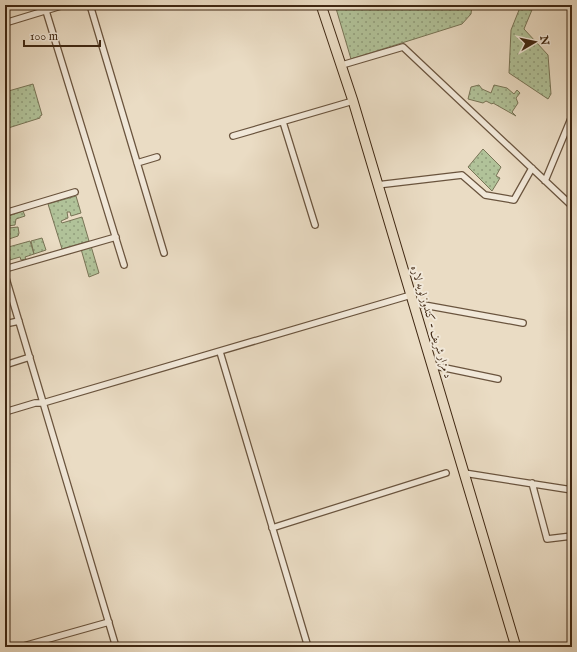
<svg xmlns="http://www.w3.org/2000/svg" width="577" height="652" font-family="'IM FELL English',Amiri,serif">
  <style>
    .grass { fill: url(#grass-dots); stroke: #787456 }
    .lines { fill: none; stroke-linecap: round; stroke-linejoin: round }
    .minor-casing { stroke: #6a543e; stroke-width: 8 }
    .primary-casing { stroke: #3f2712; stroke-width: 11 }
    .minor { stroke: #f1e8d9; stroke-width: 5.5 }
    .primary { stroke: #eadcc4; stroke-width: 9 }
    .labels { text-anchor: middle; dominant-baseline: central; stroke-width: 4; stroke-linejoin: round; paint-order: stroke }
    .street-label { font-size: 11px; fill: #3f2712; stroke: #f1e8d9 }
  </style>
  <defs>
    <pattern id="grass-dots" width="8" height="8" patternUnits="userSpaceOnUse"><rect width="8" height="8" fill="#b1c299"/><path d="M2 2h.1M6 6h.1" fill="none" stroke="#919e7b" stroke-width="1.8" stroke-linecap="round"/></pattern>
  </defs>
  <rect width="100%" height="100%" fill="#eadcc4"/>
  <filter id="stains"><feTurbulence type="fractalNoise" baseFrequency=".005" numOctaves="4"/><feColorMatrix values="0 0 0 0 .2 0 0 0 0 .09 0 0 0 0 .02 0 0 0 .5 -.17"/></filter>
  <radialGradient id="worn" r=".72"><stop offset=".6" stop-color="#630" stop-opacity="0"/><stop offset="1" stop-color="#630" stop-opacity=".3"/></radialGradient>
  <!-- grass -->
  <path class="grass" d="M335,5H472L471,14L462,24L351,59Z
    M521,5H534L524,29L548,55L551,94L548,99L509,73L511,30Z
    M33,84L42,115L40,116V118L5,129V92Z
    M479,85L482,89L491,93L494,85L507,88L514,94L517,90L520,93L516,98L518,103L512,112L516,116L493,103L492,104L486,101L483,103L468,99L471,87Z
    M483,149L501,167L496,176L500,178L492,191L468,167Z
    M76,196L81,213L71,216L70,212H67L68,218L61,221L62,223L82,217L89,241L62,249L48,204Z
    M23,211L25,216L16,219L15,225L8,226L6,217Z
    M5,226L9,228L18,227L19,233L18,236L6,240Z
    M42,238L46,250L34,254L31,241Z
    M30,241L34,254L25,257L26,259L21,260L20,257L6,261L5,248Z
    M91,246L99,273L89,277L81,249Z"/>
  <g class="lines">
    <!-- minor casing -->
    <g class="minor-casing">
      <path id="minor" d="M90,5L164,253
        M46,11L124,265
        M5,23L64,5
        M342,65L403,47L572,206
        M283,122L315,225
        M233,136L353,101
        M137,163L157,157
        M545,181L572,116
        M377,185L462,175L485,195L514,200L532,168
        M5,213L75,192
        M5,269L116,237
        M5,275L116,647
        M413,303L523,323
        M5,324L19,321
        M220,352L308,647
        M5,365L30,357
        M431,365L498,379
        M5,412L35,403H43L411,295
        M464,473L572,490
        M532,483L547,539L572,536
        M272,528L446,473
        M20,647L109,622"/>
    </g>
    <!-- primary casing -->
    <g class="primary-casing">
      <path id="primary" d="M321,5L353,101L516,647"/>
    </g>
    <!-- minor -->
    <use href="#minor" class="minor"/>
    <!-- primary -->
    <use href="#primary" class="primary"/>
  </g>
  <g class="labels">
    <!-- street labels -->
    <g class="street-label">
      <text transform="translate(431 322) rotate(73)">د مزار شریف - کندوز لویه لاره</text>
    </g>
  </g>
  <!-- margin -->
  <rect width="577" height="652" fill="none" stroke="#eadcc4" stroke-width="20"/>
  <rect x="6" y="6" width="565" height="640" fill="none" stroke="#3f2712" stroke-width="2"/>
  <rect x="10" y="10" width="557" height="632" fill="none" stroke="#3f2712"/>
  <!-- north arrow -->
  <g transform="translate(535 42) rotate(81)" stroke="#f1e8d9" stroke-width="3" paint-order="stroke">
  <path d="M0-3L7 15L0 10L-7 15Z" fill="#3f2712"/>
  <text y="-6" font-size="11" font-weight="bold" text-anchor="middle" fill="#3f2712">N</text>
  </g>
  <!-- scale -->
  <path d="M24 40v6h76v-6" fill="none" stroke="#3f2712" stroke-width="2"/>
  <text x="30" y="40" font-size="12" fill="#3f2712" stroke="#f1e8d9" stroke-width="3" paint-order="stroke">100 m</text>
  <rect width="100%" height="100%" filter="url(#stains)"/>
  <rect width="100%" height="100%" fill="url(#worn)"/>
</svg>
